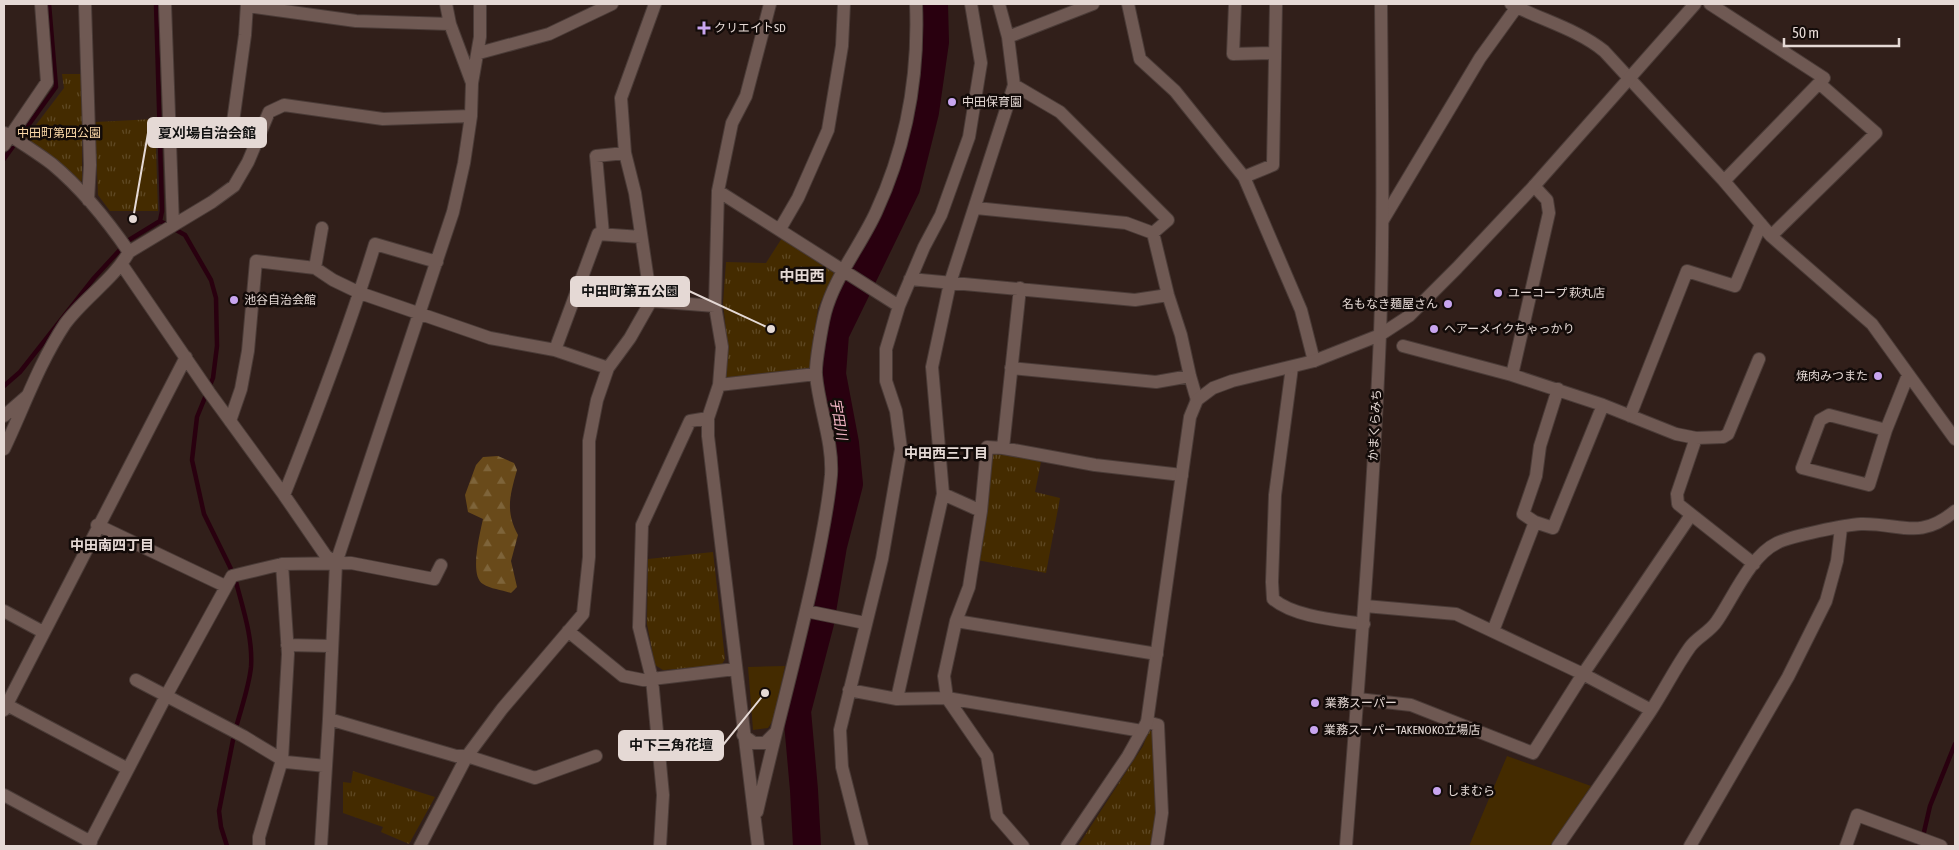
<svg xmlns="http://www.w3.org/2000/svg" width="1959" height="850" font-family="'Asap Condensed','Noto Sans JP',sans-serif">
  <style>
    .grass { fill: url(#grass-tufts) }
    .forest { fill: url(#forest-firs) }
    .garden { fill: #442b00 }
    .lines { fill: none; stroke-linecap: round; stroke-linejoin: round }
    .stream { stroke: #29000f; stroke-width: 4.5 }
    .river { stroke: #29000f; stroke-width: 28 }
    .street-casing { stroke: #4a3b37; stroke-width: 14 }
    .secondary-casing { stroke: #4a3b37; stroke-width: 14 }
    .street { stroke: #6f5953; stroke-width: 12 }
    .secondary { stroke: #6f5953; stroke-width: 12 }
    .poi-dot { fill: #c8a5ef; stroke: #130b09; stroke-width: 2 }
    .labels { text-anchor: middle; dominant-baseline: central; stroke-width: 5; stroke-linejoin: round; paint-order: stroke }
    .poi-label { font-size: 12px; fill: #e5d9d5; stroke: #130b09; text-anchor: start }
    .park-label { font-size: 12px; fill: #fbd8a7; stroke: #130b09 }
    .street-label { font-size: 12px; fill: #e5d9d5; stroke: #130b09 }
    .water-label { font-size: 14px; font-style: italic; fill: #f6b8c8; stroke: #130b09 }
    .neighbourhood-label { font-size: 14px; font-weight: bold; fill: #e5d9d5; stroke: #130b09 }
    .quarter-label { font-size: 15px; font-weight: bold; fill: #e5d9d5; stroke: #130b09 }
    .leader { fill: none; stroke: #e5d9d5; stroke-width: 2 }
    .callout-dot { fill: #e5d9d5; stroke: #130b09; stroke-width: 2 }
    .callout { fill: #e5d9d5; stroke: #e5d9d5; stroke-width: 2 }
    .callout-label { font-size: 14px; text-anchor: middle; font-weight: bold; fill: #111 }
  </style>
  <defs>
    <pattern id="grass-tufts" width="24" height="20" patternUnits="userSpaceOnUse" patternTransform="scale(1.25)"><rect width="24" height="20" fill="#442b00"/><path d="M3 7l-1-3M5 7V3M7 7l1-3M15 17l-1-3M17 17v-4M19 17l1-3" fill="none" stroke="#5f4924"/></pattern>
    <pattern id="forest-firs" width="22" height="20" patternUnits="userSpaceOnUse" patternTransform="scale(1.25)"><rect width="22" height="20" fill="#694a1a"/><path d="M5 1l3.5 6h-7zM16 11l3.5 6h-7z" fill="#7e643a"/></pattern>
  </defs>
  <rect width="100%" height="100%" fill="#311f1a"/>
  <!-- grass -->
  <path class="grass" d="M62,74H82V177L81,185L62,166L26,138L64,88Z
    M155,119L158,211H110L98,195L95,122Z
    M782,238L834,273L818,308L810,368L726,378L728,349L723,303L726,262L766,263Z
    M996,452L1042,457L1035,492L1060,498L1046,573L977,560L991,457Z
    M713,552L725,659L721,666L663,670L655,665L647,624L648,559Z
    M1149,730L1154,732L1156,822L1150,846H1078L1143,746Z
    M353,771L435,797L409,844L381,832L383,827L343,813V782L351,783Z"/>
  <!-- forest -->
  <path class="forest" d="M498,456L514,463L517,470C510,495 505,511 518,535L511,561L517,587L511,593C502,590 491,589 483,584C469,576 480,533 483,519L468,512L465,495L476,465L483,457Z"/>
  <!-- garden -->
  <path class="garden" d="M785,666L774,719L768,728L753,730L748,667Z
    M1507,756L1591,786L1550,846H1469Z"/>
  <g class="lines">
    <!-- stream -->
    <path class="stream" d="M4,159L56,87L49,4
      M160,221L185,235L211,280L216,298L217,346L213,378L197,417L192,460L204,514L231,569
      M4,386L20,372L94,278L129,240L160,221L162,211L156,4
      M236,582C243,609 253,638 251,667C249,686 242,706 237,724
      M227,846L221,827L219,811L233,740
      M1918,846L1924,832L1930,806L1955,744"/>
    <!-- river -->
    <path class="river" d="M807,846L804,790L797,711L820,623L833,546L849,484L845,443L832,374L835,334L906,188L925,112L935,42L934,4"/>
    <!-- street casing -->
    <g class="street-casing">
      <path id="street" d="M85,4L90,165L88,200
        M165,4L173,225
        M247,4L245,35L233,122L262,127
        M446,4L450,24L472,83
        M1128,4L1140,59L1175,91L1244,177L1301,310L1314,361
        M1235,4L1233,54L1275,53
        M1511,4C1541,20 1577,29 1604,51L1724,181L1771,236L1872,324L1955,439
        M1710,4L1824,78L1724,181
        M248,6L356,21L450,24
        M1008,37L1093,4
        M479,53L549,34L612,4
        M1014,85L1060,112L1168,220L1153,233
        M4,133L10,135C24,145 39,154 52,164C82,189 107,220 129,252
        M4,145L47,82L41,4
        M1244,177L1273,165L1276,4
        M718,191L899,306
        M976,208L1126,223L1153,233L1168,295L1181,335L1190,376L1197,400
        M1383,220L1480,58L1519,4
        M780,229L798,198L828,130L842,46L844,4
        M603,234L596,156L625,153
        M1771,236L1876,133L1820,84
        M122,265L209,392L284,495L326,556L336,563
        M315,268L322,228
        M910,279L1135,300L1168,295
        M651,301L715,306
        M1403,346L1512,375L1603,405L1676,434L1696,438L1677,494L1678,504L1754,564
        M555,350L598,234L641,237
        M1292,367L1275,495L1272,582L1273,599C1294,617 1337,620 1364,624
        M1011,368L1156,382L1190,376
        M1512,375L1549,213L1547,200L1534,186
        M719,385L816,374
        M4,416L27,396
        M1630,416L1687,271L1735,286L1761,224
        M230,421L241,389L248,351L256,261L315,268L333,280L360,293L490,338L555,350L608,368
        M1886,430L1829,415L1820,420L1802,468L1869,485L1886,430L1908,375
        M1696,438L1723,437L1728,434L1759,359
        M1003,448L1020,288
        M4,449C24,407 39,363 65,324C84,298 113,280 129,252L212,202L234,186L248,162L269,112L284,105L383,119L471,116
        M943,494L981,511
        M284,495C317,412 349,329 375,244L437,262
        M1535,522L1523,514L1536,476L1540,446L1558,389
        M97,525L225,586
        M1365,606L1456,614L1583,674L1651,710
        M4,611L43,632
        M806,611L865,623
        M956,621L1157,654
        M568,631L623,676L643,680L652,679L639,627L642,525L690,421L708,418
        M1493,631L1535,522L1553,528L1603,405
        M287,645L331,646
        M136,680L243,736L286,762L326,766
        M849,690L897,699L947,698L1142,731
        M898,694L943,494L932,367L950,283L1014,85L1008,37L999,4
        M1358,699L1411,705L1533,753L1583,674L1691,515
        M7,705L128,769
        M4,710L186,357
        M329,719L456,756H467L535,778L596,756
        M1147,722L1158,725L1162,813L1157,846
        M743,735L754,743H765L776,732
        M4,795L91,842
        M757,812C775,733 797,654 814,575C821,542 828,509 831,475C833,441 819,409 816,375C815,364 822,325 825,313C834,278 861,245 876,212C907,145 919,78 916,4
        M88,846L166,696L232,576L282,564L351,563L434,579L441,565
        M259,846V837L282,760L288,654L282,564
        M321,846L329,719L336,563L453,212L464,163L471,116L472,83L480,37V4
        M420,846L467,756L502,709L583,614L589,557V441L597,400L608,368L630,338L651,301L635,193L625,153L621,98L655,4
        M660,846L663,795L652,679L735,669
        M758,846L708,436V418L719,385L722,347L715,306L718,191L732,123L746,96L770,4
        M862,846L842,767L840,730L882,559L901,449L896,411L886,381V349L899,306L924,247L941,215L969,137L981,63L971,4
        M1023,846L997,816L987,756L947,698L944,676L956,621L969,587L981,511L987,447L1003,448L1095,465L1182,475
        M1558,846C1589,801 1620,757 1650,712C1664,691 1675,668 1690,647C1697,637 1710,632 1717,621C1733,598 1750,556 1777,543C1791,536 1845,525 1861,524C1901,523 1919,541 1955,511
        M1690,846L1788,677L1826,601L1837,561L1841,528
        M1846,846L1857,815L1941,846"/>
    </g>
    <!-- secondary casing -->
    <g class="secondary-casing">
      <path id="secondary" d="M1067,846L1128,756L1147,722L1190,417L1197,400L1213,388L1232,381L1314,361L1380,335L1409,316L1457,268L1534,186L1695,4
        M1346,846C1359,676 1373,505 1380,334C1384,224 1382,114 1381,4"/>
    </g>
    <!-- street -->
    <use href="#street" class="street"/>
    <!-- secondary -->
    <use href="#secondary" class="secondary"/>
  </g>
  <!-- markers -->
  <g class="poi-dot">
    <path d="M701.5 20.5h5v5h5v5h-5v5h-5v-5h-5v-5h5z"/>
    <circle cx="952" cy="102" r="5"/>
    <circle cx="1498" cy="293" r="5"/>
    <circle cx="234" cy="300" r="5"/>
    <circle cx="1448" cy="304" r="5"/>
    <circle cx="1434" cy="329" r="5"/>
    <circle cx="1878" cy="376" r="5"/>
    <circle cx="1315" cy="703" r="5"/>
    <circle cx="1314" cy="730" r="5"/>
    <circle cx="1437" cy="791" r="5"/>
  </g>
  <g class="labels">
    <!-- poi labels -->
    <g class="poi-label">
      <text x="714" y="28">クリエイトSD</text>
      <text x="962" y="102">中田保育園</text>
      <text x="1508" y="293">ユーコープ 萩丸店</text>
      <text x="244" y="300">池谷自治会館</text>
      <text x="1438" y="304" text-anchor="end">名もなき麺屋さん</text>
      <text x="1444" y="329">ヘアーメイクちゃっかり</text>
      <text x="1868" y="376" text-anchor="end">焼肉みつまた</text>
      <text x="1325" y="703">業務スーパー</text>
      <text x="1324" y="730">業務スーパーTAKENOKO立場店</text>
      <text x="1447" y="791">しまむら</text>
    </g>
    <!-- park labels -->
    <g class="park-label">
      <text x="59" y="133">中田町第四公園</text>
    </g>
    <!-- street labels -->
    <g class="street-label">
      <text transform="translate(1375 425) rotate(-87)">かまくらみち</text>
    </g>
    <!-- water labels -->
    <g class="water-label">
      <text transform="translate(839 419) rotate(81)">宇田川</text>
    </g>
    <!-- neighbourhood labels -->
    <g class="neighbourhood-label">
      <text x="946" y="453">中田西三丁目</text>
      <text x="112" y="545">中田南四丁目</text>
    </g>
    <!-- quarter labels -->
    <g class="quarter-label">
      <text x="802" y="275">中田西</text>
    </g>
  </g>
  <!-- callouts -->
  <path class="leader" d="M133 219L148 133M771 329L689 291M765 693L723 745"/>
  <g class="callout-dot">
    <circle cx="133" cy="219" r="5"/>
    <circle cx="771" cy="329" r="5"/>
    <circle cx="765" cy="693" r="5"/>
  </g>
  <g class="callout">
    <rect x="148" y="118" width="118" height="29" rx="5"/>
    <rect x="571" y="277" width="118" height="29" rx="5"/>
    <rect x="619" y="731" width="104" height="29" rx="5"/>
  </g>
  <g class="callout-label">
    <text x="207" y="138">夏刈場自治会館</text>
    <text x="630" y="296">中田町第五公園</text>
    <text x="671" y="750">中下三角花壇</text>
  </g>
  <!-- border -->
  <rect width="1959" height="850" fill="none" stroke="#e5d9d5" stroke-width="10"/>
  <!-- scale -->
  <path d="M1784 38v8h115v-8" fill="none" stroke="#e5d9d5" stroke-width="2.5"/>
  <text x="1792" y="38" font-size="15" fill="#e5d9d5" stroke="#130b09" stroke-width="4" paint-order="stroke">50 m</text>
</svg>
